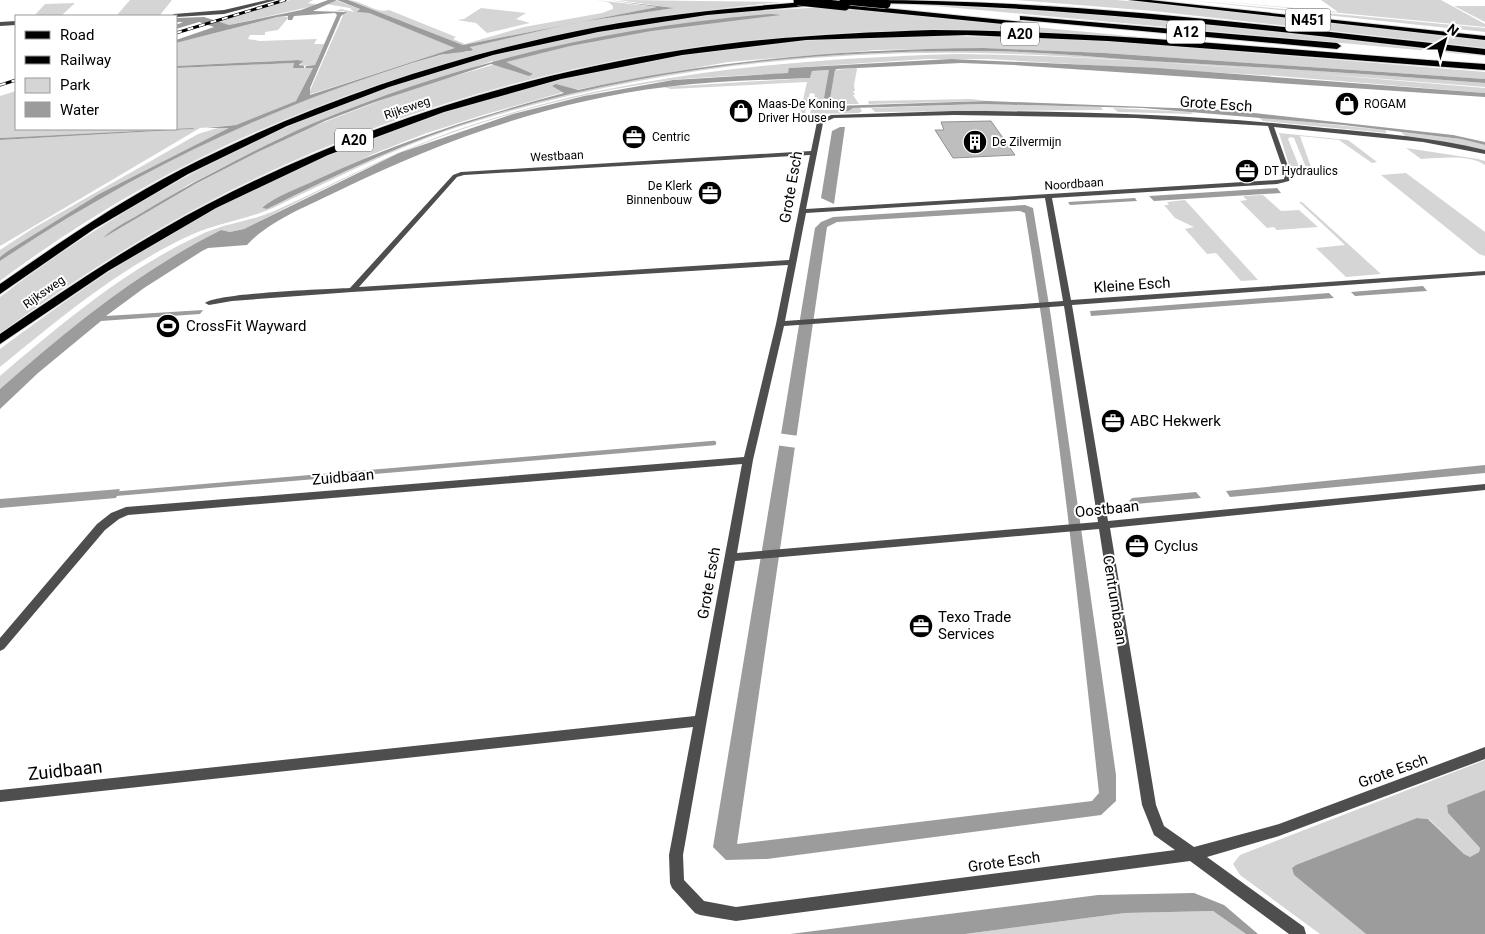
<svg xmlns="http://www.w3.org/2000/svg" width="1485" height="934" font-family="Roboto,sans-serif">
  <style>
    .green { fill: #d5d5d5; fill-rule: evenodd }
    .water { fill: #9c9c9c; fill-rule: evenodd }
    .pier { fill: #fff }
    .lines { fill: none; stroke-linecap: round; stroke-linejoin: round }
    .stream { stroke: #9c9c9c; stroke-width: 4.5 }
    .building { fill: #bebebe; stroke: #929292 }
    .primary-casing { stroke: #dbdbdb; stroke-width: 2 }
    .highway-casing { stroke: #dbdbdb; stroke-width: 2 }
    .street { fill: #4e4e4e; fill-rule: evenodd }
    .primary { fill: #000; fill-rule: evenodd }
    .highway { fill: #000; fill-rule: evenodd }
    .rail-casing { stroke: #000; stroke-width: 3 }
    .rail { stroke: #fff; stroke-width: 2; stroke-dasharray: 6; stroke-linecap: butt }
    .highway-bridge-casing { stroke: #dbdbdb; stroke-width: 10; stroke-linecap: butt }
    .highway-bridge { stroke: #000; stroke-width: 9 }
    .labels { text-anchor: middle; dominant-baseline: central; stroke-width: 4; stroke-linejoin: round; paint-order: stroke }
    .far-poi-label { font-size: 12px; fill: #000; stroke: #fff; text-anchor: start }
    .far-street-label { font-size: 12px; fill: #000; stroke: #fff }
    .shield { fill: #fff; stroke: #4c4c4c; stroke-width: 1 }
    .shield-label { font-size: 14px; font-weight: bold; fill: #000 }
    .street-label { font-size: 15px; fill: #000; stroke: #fff }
    .poi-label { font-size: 15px; fill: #000; stroke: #fff; text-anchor: start }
    .near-street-label { font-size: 18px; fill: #000; stroke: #fff }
  </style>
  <rect width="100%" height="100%" fill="#fff"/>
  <!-- green -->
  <path class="green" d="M130,0H172L160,15H117Z
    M290,0H313L308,3L318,5L229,25L216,22Z
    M335,0L360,9L358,12L369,13L456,48L308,95L345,11H336L341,9L354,12L350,8L326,4Z
    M348,0C362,0 375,14 389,10L456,37L453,39L465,44L524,27L602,13L613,9V6L608,2L595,0L657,7L463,45Z
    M619,0L782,2C503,27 227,110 0,281V261C140,167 293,94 456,51L467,52L472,46L574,23L673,8Z
    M1016,0H1116L1153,3L1485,40V48L1153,11Z
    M1187,0L1485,28V32Z
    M1206,0L1338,12L1321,0H1441L1485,24V27Z
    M75,3L61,16H34L45,4Z
    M902,3L1073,8L1485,56Z
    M1454,6H1485V22Z
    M824,7L1182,41C1059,33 936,26 813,35C617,48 422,97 246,183C159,225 78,277 0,333V297C191,151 417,56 655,21C711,12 767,11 824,7ZM492,61L496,64L413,88L293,134L197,183L103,238L188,185L282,137L315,123Z
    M481,8L526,13L516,19L530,23L487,33L476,23L457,20L464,19Z
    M277,17H289L278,30L265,32V35H250L248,39L260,41L317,39L314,44H324L315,65L301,66V60H298L176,66V43Z
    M920,35L1097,40L1485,72V79L1104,53L984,48L877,50L728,62L564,92L483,115L424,134L373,154L262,208L267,209C339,174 410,140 486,117C645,68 814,50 980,51C1036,51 1092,57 1148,61C1261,67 1373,74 1485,83V87C1371,78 1256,69 1142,61C1087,58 1033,54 978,53C800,50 615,74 446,131C387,152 331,180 275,207C249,219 219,223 193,234C122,266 60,318 0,367V349C64,301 129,256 199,217C362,127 547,72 732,48C794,40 857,38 920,35Z
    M956,54C1132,56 1309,74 1485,88V93L1278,76L987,59H926L789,68V73C750,76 710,76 672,80C585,91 478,119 398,154C346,177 295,203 244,229L230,232L221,230C139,271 69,328 0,389V376C61,324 125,270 198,236C221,224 248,222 272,212C332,185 389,154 451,132C613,75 786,59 956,54Z
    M294,63V68H313L296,101L236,125L200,128L0,246V140L193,129H176V68Z
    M856,68L857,69L854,85L855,91H853L855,95H853L859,104H829L823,108H860L862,111L859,113L810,114L815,94L810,93L805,113H800L807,82L671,89L664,87L810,78L812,71L830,70L824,98H830L835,70Z
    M16,91V129H174L0,138V96Z
    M971,99L988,101L869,104L868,101Z
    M982,104L1101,107L1103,110L875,112L871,108Z
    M1113,108L1191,112L1193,114L1118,112Z
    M1258,117L1385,130L1387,133L1263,121Z
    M221,127H232L99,194L0,257V250L32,229L198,134Z
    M1401,132L1461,139L1485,145V150L1406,137Z
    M1279,133L1348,140L1377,162L1372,163L1339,140L1300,136L1311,167L1315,170H1307L1294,138L1290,137L1288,139L1300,169L1290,168Z
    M1406,148L1478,159L1485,161V165C1469,154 1441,158 1421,159Z
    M1406,173L1485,232V256L1479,254L1381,175Z
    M1263,195L1281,211L1299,210L1318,227L1277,230L1274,227L1267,228L1240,201L1247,200L1243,196Z
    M1185,200L1258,280L1241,281L1216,253L1207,254L1185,229L1194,227L1175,218L1164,205H1169L1167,202Z
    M1299,202H1302L1381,274L1346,277L1316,248L1345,245Z
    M1485,760V790L1447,805L1448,813L1480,848L1479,852L1470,857L1464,854L1429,819L1417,818L1292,868L1294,875L1366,934H1320L1240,875L1233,864L1240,855Z
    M1213,911L1246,934H965L1125,913Z"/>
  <!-- water -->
  <path class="water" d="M328,0H337L313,11L347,12L341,16L310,88V95L455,48L369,13L357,12L360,9L337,0H348L463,45L657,7L608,0L674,8L574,23L470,47L473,50C468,52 449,53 440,55C401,66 362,79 325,93C210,136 102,193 0,261V257L8,251L99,194L229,128H206L236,125L296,101L313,68H305L306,66L315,65L337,15L335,13L294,16L292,20H288V16L277,17L176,43V40L214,27L199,22L176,29V25L183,22H176V18L204,17L229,25L301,10Z
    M771,14L781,15L651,31L570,46L506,62L533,74L529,76L491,64L375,102L325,121L260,151L197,183L103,238C112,229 128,221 140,214C165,199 190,184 216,171C248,154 281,137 314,123C460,62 614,26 771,14Z
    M984,48L1104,53L1485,79V83C1373,74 1261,67 1148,61C1092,57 1036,51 980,51C814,50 645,68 486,117C410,140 339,173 267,209L262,208C275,196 300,188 316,180C399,141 476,117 564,93L552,86L556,84L578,90C713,60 845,49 984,48Z
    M951,59L1156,68L1485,93V97L1014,65L961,63L837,69L835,70L830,99L824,98L829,70L812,71L810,78C762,80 713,81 666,87C554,100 438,142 338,191C308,206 270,220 247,245L208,248L202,251L144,288L106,316L203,310L200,314L101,321L38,373L0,409V389C69,328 139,271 221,230L230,232L244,229L399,153L513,114L584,96L673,80L788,73L789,68Z
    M298,60L303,61L299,65L304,66V68H293L294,63L176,68V66Z
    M988,101L1227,110L1453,135L1485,142V145L1461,139L1343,125L1143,108L982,104L853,108L848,111L823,109V105L825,103L832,106Z
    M840,127H845L834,204L821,198L832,131Z
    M194,128L193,129L0,140V138Z
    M1277,188L1281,193L1154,201L1149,196Z
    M1135,198L1137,201L1070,205L1068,202Z
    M1025,205L1033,208L1051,317L1116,775V801L1101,815L767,859L726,860L713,847L815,228L821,222L833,217ZM1020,211L1025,213C1057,405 1078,599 1099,793L1092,801L737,844L827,227L837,222Z
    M1423,286L1427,291L1355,296L1351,292Z
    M1329,293L1334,298L1091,316L1090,311Z
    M1485,465V473L1230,497L1226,491Z
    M120,489L116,498L0,508V499Z
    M1196,492L1201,498L1136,504L1129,501L1132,498Z
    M1485,790V934H1366L1294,875L1292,868L1296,865L1417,818L1428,819L1464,854L1470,857L1479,852L1480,848L1448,813L1447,805Z
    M1194,893L1224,905L1258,934H1246L1213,911L1125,913L965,934H790L1098,895Z"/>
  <!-- pier -->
  <path class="pier" d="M777,433L799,436L797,448L775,445Z"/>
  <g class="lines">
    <!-- stream -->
    <path class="stream" d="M113,494L714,443"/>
  </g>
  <!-- building -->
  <path class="building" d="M991,121L1015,155L953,158L935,130H944L941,122Z"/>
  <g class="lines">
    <!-- primary casing -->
    <g class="primary-casing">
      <path id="primary" d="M1129,0H1150L1485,36V40Z"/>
    </g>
    <!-- highway casing -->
    <g class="highway-casing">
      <path id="highway" d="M866,0C1074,0 1279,27 1485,49V55C1280,32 1076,6 869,3Z
        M816,1L820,3L819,5L707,15L598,32L493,55L389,87L287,126L188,174L94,229L0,294V284C59,243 118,202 182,169C313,102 453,55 597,27C670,13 743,7 816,1Z
        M845,4L1033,23L1037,25L1033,27L842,8L841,6Z
        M1020,16L1337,43L1341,46L1337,49L1023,20H1020Z
        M932,30C1117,31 1301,52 1485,64V70L1108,41L967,35L806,40L682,55L561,79L444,112L328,155L216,208L108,271L0,344V334C67,288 135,242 208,204C355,127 519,75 682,50C765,37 848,33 932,30Z"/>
    </g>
    <!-- street -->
    <path class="street" d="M267,0H276L224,14L176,17L171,16L174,14L224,10Z
      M16,21V25L0,26V22Z
      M954,111C1078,111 1201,115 1324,128C1378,133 1432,137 1485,150V154L1423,142L1274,127L1291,175L1289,181L1277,184L1052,198L1071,300L1485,271V275L1072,305L1108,521L1485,484V490L1110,528L1156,805L1164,826L1194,847L1279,824L1485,747V759L1279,836L1207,857L1304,927L1306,934H1289L1190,861L736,921L700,915L695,913L672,888L670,883L669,855L693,727L0,802V790L695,716L742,464L128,515L119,519L105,530L4,649L0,651V638L97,524L111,513L126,507L744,457L776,324L788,265L352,292L232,301L209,305L205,303C218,293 326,289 350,288L453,175L461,172L811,151L817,122L831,115ZM954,115L1135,118L1268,126L1285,175L1284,179L1277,180L806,209L823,123L834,118ZM810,155L789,260L359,287L457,177L464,175ZM1045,198L1063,301L785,321L806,213ZM1064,306L1098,522L737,553L753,460L784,326ZM1099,529L1142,805L1154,835L1175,850L736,907L704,901L684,880L683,855L735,561Z"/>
    <!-- primary -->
    <use href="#primary" class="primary"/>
    <!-- highway -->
    <use href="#highway" class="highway"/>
    <!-- rail casing -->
    <g class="rail-casing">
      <path id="rail" d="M176,33L285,0
        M0,85L16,80"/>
    </g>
    <!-- rail -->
    <use href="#rail" class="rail"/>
    <!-- highway-bridge casing -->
    <g class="highway-bridge-casing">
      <path id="highway-bridge" d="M844,0L886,4
        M798,1L845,6"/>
    </g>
    <!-- highway-bridge -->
    <use href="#highway-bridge" class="highway-bridge"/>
  </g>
  <!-- icons -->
  <defs>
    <g id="shop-disc" transform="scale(1.25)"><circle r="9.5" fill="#000" stroke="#fff"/><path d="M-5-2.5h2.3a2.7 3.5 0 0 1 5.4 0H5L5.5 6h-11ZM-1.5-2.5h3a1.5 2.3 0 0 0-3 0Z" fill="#fff"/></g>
    <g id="office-disc" transform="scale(1.25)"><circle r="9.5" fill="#000" stroke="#fff"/><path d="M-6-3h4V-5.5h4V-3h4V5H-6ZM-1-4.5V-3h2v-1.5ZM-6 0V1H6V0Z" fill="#fff"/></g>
    <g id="building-disc" transform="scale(1.25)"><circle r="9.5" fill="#000" stroke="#fff"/><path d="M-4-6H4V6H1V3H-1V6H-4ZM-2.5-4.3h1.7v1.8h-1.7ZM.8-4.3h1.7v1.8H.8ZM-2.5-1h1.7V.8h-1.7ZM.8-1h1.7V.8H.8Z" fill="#fff"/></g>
    <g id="stadium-disc" transform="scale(1.25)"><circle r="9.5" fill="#000" stroke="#fff"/><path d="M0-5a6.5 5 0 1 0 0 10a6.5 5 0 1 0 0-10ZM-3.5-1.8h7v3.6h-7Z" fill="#fff"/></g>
  </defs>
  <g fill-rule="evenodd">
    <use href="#shop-disc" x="1347" y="104"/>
    <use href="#shop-disc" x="741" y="111"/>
    <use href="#office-disc" x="634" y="137"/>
    <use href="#building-disc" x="975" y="142"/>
    <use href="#office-disc" x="1247" y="171"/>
    <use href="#office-disc" x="710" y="193"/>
    <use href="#stadium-disc" x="168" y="326"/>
    <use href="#office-disc" x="1113" y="421"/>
    <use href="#office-disc" x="1137" y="546"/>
    <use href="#office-disc" x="921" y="626"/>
  </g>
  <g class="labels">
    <!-- far-poi labels -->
    <g class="far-poi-label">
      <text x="758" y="104">Maas-De Koning<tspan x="758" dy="14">Driver House</tspan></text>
      <text x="1364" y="104">ROGAM</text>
      <text x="652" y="137">Centric</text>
      <text x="992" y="142">De Zilvermijn</text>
      <text x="1264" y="171">DT Hydraulics</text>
      <text x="692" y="186" text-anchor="end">De Klerk<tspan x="692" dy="14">Binnenbouw</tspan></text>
    </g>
    <!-- far-street labels -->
    <g class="far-street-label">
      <text transform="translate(407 108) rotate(-19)">Rijksweg</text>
      <text transform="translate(557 156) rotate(-3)">Westbaan</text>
      <text transform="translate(1074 184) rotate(-4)">Noordbaan</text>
      <text transform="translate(44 292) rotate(-35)">Rijksweg</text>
    </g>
    <!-- shield labels -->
    <g class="shield">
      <rect x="1285.5" y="8.5" width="45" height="23" rx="4"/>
      <rect x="1167" y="20.5" width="38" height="23" rx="4"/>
      <rect x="1001" y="22.5" width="38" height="23" rx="4"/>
      <rect x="335" y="128.5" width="38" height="23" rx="4"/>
    </g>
    <g class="shield-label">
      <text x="1308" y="20">N451</text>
      <text x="1186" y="32">A12</text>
      <text x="1020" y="34">A20</text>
      <text x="354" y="140">A20</text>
    </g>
    <!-- street labels -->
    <g class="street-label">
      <text transform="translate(1216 104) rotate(4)">Grote Esch</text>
      <text transform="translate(791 187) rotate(-80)">Grote Esch</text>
      <text transform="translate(1132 285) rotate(-4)">Kleine Esch</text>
      <text transform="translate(343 477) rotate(-5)">Zuidbaan</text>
      <text transform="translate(1107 509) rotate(-6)">Oostbaan</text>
      <text transform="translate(709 583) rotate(-80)">Grote Esch</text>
      <text transform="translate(1115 600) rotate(81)">Centrumbaan</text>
      <text transform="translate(1393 771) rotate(-20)">Grote Esch</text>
      <text transform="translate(1004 862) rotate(-8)">Grote Esch</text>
    </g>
    <!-- poi labels -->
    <g class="poi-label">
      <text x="186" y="326">CrossFit Wayward</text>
      <text x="1130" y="421">ABC Hekwerk</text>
      <text x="1154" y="546">Cyclus</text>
      <text x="938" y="617">Texo Trade<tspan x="938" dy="17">Services</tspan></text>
    </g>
    <!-- near-street labels -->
    <g class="near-street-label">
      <text transform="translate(65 770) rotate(-6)">Zuidbaan</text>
    </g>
  </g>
  <!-- legend -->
  <rect x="15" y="15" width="162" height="115" fill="#ffffff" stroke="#999999"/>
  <rect x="25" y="31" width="25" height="8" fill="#000000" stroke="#999999"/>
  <text x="60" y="40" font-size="15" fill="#000000">Road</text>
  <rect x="25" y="56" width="25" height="8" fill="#000000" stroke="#999999"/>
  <text x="60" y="65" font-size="15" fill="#000000">Railway</text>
  <rect x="25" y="78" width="25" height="15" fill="#d5d5d5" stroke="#999999"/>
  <text x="60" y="90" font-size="15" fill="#000000">Park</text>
  <rect x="25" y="102" width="25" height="15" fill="#9c9c9c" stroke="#999999"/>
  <text x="60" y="115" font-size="15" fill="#000000">Water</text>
  <!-- north arrow -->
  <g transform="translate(1445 40) rotate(38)" stroke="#ffffff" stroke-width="4" paint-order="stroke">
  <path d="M0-4L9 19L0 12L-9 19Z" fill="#000000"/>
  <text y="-8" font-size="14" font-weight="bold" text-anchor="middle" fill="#000000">N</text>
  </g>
</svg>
